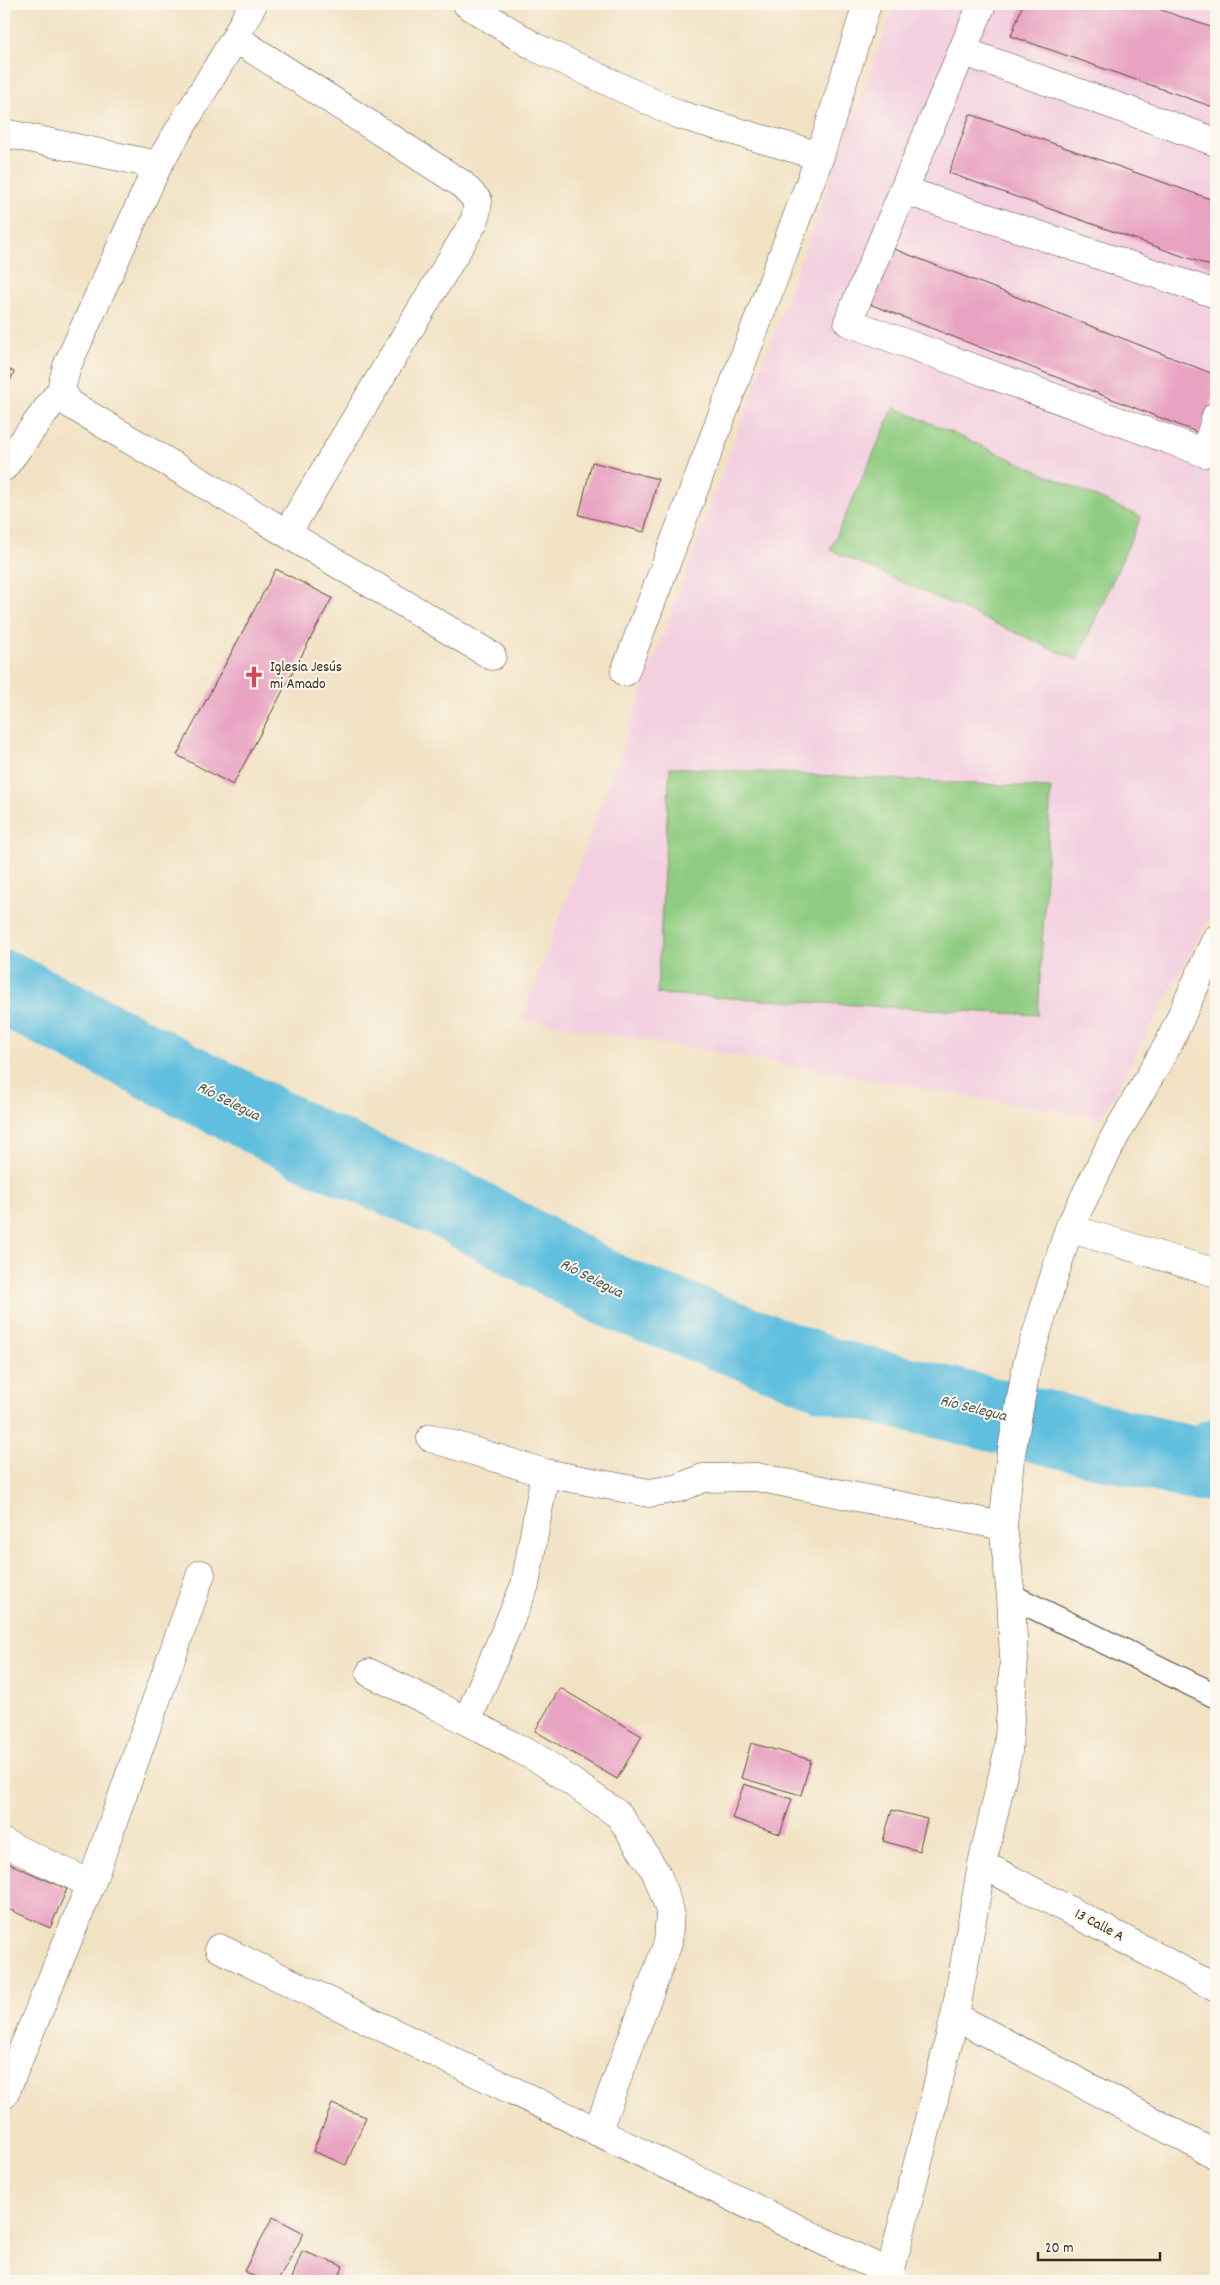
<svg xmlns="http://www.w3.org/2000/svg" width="1220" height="2285" font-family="Dekko,sans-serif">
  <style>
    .built { fill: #f3cfe0 }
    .green { fill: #8fcc81; stroke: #657b50 }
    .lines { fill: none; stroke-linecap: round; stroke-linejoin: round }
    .river { stroke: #60bfde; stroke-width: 74 }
    .building { fill: #e8a3c2 }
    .service-casing { stroke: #564637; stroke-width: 26 }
    .pedestrian-casing { stroke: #564637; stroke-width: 29 }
    .minor-casing { stroke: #564637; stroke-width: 29 }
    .service { stroke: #fff; stroke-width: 24 }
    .pedestrian { stroke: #fff; stroke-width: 28 }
    .minor { stroke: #fff; stroke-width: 28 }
    .labels { text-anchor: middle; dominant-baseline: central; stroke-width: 4; stroke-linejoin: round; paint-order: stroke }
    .poi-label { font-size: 15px; fill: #3b2a1e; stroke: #fbf7ec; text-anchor: start }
    .street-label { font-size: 15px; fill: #3b2a1e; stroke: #fbf7ec }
    .water-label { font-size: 16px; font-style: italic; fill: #465758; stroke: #fbf7ec }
  </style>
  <rect width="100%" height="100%" fill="#fbf7ec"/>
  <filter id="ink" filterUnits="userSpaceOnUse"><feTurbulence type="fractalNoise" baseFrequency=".02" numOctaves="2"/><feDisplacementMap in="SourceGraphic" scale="10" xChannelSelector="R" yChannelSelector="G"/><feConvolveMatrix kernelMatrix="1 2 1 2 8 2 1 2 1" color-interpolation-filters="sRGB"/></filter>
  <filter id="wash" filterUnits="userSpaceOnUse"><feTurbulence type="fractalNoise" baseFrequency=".0096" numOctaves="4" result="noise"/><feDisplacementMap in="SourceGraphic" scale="20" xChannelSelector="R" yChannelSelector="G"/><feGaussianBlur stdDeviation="1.12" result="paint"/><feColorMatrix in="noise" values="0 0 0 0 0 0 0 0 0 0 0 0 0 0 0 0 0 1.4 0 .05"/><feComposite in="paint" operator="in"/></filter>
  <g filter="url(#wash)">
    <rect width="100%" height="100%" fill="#f2e2c4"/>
    <!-- built -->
    <path class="built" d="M895,4H1216V905L1101,1119L522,1019Z"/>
    <!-- green -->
    <path class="green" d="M894,407L1141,517L1077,660L830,550Z
      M670,767L1051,788L1038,1015L657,994Z"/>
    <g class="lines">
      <!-- river -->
      <path class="river" d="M4,987L314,1146L453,1205L611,1291L826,1374L1199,1465L1216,1455"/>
    </g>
    <g id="blocks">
      <!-- building -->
      <path class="building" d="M1023,4H1144L1216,29V108L1011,36Z
        M970,114L1216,201V268L949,173Z
        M889,247L1216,375V388L1199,433L867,303Z
        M4,367L14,372L4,394Z
        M592,462L658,479L644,532L579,515Z
        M276,569L332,598L233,785L177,755Z
        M560,1688L642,1736L617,1779L535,1731Z
        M751,1743L811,1760L801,1795L741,1778Z
        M744,1784L792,1799L780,1834L732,1818Z
        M892,1810L927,1819L919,1851L883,1841Z
        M8,1863L67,1889L50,1928L4,1907V1873Z
        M332,2104L366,2117L346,2165L313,2151Z
        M273,2217L304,2233L278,2281H263L244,2271Z
        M302,2251L343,2266L338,2281H291Z"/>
    </g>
  </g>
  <g filter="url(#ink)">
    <use href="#blocks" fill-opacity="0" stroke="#564637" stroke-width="1"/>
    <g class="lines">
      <!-- service casing -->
      <g class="service-casing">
        <path id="service" d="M1011,1596L1216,1696"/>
      </g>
      <!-- pedestrian casing -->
      <g class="pedestrian-casing">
        <path id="pedestrian" d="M982,4L848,322L1205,453L1216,416
          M962,51L1216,142
          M903,190L1216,294"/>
      </g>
      <!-- minor casing -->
      <g class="minor-casing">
        <path id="minor" d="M467,4L535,47L677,114L820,156
          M235,38L462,184L478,201L475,220L287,533
          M4,133L158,165
          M61,390L70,404L492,656
          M4,467L61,390L67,366L158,165L235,38L253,4
          M625,672L820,156L867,4
          M1069,1228L1216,1273
          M431,1438L545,1473
          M370,1673L436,1705L542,1761L619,1815L657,1874L670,1911L668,1943L597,2132
          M467,1721L525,1585L545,1473L649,1493L679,1488L703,1478L756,1477L1003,1526
          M4,1843L91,1884
          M982,1864L1216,1988
          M219,1948L891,2274
          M955,2016L1216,2155
          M4,2095L91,1884L201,1574
          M888,2281L955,2016L982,1864L1008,1752L1014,1660L1011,1596L1003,1526L1010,1460L1027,1364L1069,1228L1115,1136L1169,1043L1216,939"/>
      </g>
      <!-- service -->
      <use href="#service" class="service"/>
      <!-- pedestrian -->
      <use href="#pedestrian" class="pedestrian"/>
      <!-- minor -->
      <use href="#minor" class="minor"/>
    </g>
  </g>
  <!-- icons -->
  <defs>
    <g id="church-bare" transform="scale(1.725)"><path d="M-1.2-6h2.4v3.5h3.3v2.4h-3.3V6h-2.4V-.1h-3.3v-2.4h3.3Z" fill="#d1495b" stroke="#fbf7ec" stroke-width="2.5" paint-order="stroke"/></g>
  </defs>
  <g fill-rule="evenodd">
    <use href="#church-bare" x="254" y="677"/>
  </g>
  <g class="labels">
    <!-- poi labels -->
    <g class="poi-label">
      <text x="270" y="668">Iglesia Jesús<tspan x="270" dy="17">mi Amado</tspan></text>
    </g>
    <!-- street labels -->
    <g class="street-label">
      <text transform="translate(1099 1926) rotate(28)">13 Calle A</text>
    </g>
    <!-- water labels -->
    <g class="water-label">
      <text transform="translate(228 1102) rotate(27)">Río Selegua</text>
      <text transform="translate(591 1279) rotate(27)">Río Selegua</text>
      <text transform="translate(973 1409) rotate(14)">Río Selegua</text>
    </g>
  </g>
  <!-- margin -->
  <rect width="1220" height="2285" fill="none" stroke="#fbf7ec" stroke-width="20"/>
  <!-- scale -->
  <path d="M1038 2252v8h122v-8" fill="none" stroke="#3b2a1e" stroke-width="2.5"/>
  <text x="1045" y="2252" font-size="15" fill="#3b2a1e" stroke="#fbf7ec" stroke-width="4" paint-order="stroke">20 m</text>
</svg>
